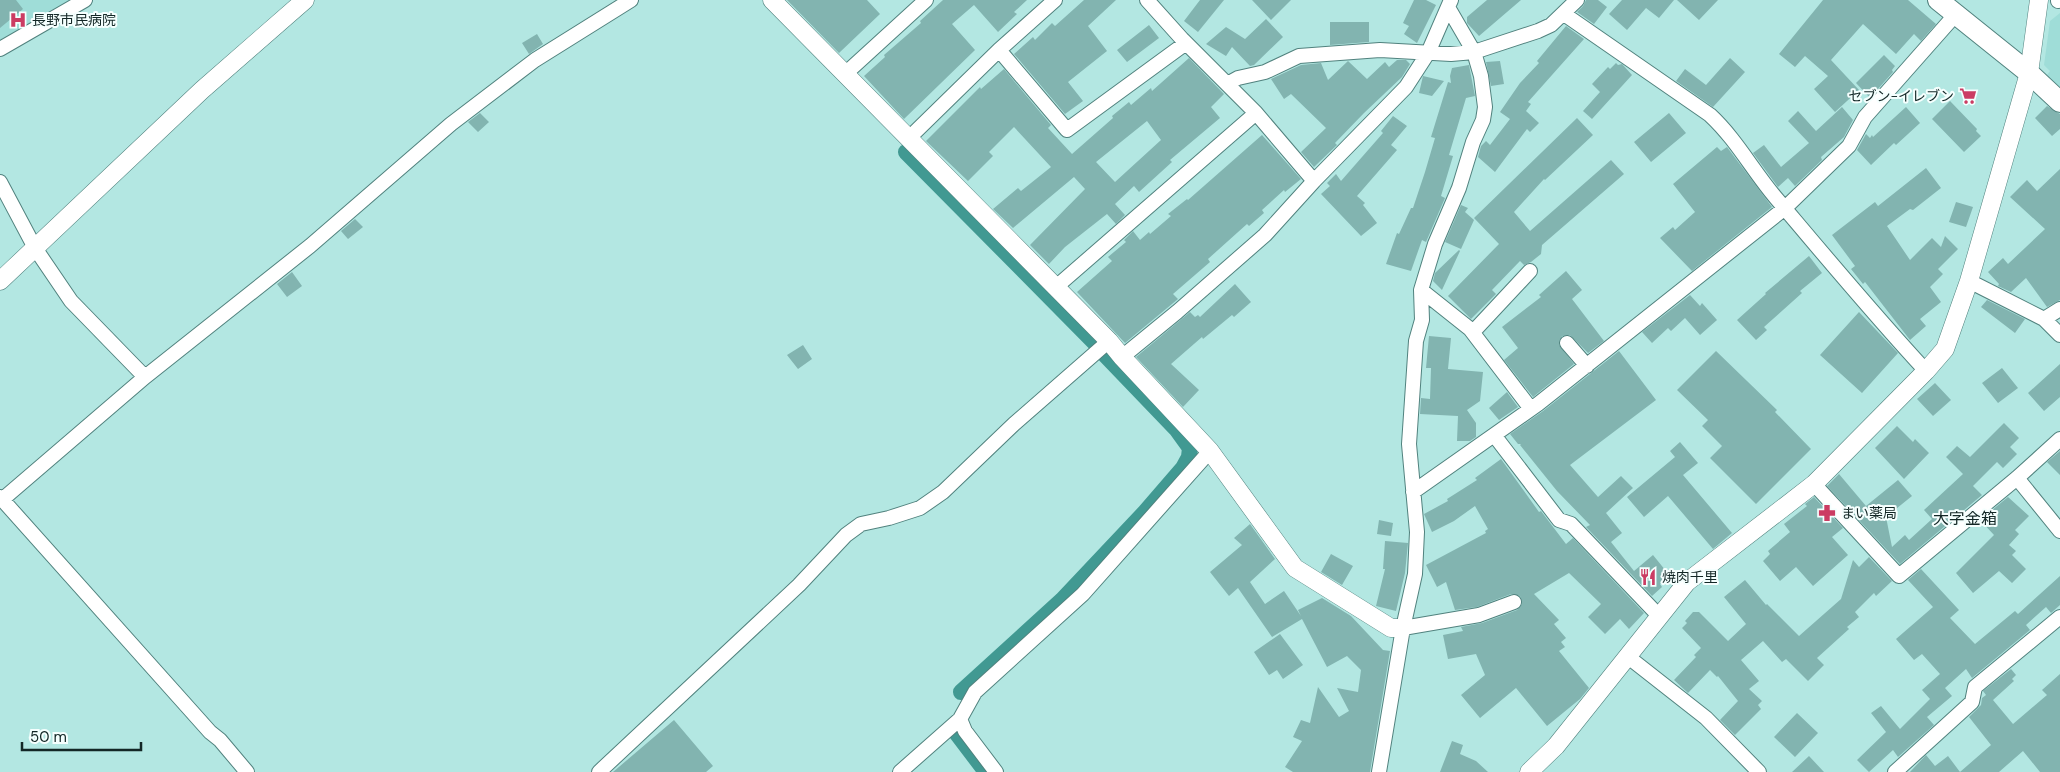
<svg xmlns="http://www.w3.org/2000/svg" width="2060" height="772" font-family="'DM Sans','Noto Sans JP',sans-serif">
  <style>
    .built { fill: #9fddd8 }
    .lines { fill: none; stroke-linecap: round; stroke-linejoin: round }
    .canal { stroke: #419992; stroke-width: 16 }
    .building { fill: #82b4b0; fill-rule: evenodd }
    .minor-casing { stroke: #51827e; stroke-width: 16 }
    .tertiary-casing { stroke: #51827e; stroke-width: 19 }
    .secondary-casing { stroke: #51827e; stroke-width: 22 }
    .minor { stroke: #fff; stroke-width: 14 }
    .tertiary { stroke: #fff; stroke-width: 18 }
    .secondary { stroke: #fff; stroke-width: 20 }
    .labels { text-anchor: middle; dominant-baseline: central; stroke-width: 4; stroke-linejoin: round; paint-order: stroke }
    .poi-label { font-size: 14px; fill: #132726; stroke: #f5fffe; text-anchor: start }
    .quarter-label { font-size: 16px; fill: #132726; stroke: #f5fffe }
  </style>
  <rect width="100%" height="100%" fill="#b3e7e2"/>
  <!-- built -->
  <path class="built" d="M0,0H71L0,40Z
    M2060,13V88L2047,75L2050,71L2044,65L2050,21Z"/>
  <g class="lines">
    <!-- canal -->
    <path class="canal" d="M906,152L1094,342
      M961,692L1062,600L1145,512L1183,468L1189,457L1190,448L1177,430L1105,355
      M954,730L986,772"/>
  </g>
  <!-- building -->
  <path class="building" d="M0,0H16L23,9L0,28Z
    M787,0H867L880,14L839,53Z
    M943,0H1027L1014,12L1017,14L998,32L974,5L952,24L975,50L904,119L864,76L885,57L884,55L921,23L920,21Z
    M1084,0H1116L1088,26L1107,51L1068,82L1083,101L1065,114L1014,54L1033,37L1035,40L1052,23L1055,26Z
    M1200,0H1224L1198,32L1184,21Z
    M1252,0H1291L1271,20Z
    M1414,0H1426L1436,5L1417,43L1404,34L1409,26L1403,23Z
    M1487,0H1521L1479,36L1467,23V17Z
    M1586,0H1598L1607,7L1594,24L1577,12L1583,6Z
    M1622,0H1674L1659,18L1646,8L1627,30L1609,14Z
    M1677,0H1718L1699,20Z
    M1823,0H1908L1936,24L1921,41L1914,34L1896,54L1863,24L1831,60L1859,90L1835,112L1814,89L1828,76L1805,56L1795,67L1779,54Z
    M1266,19L1283,37L1254,65L1250,66L1232,47L1226,56L1206,44L1226,27L1245,39Z
    M1330,22H1369V42L1330,45Z
    M1149,25L1159,38L1127,62L1117,50Z
    M1566,26L1584,39L1528,102L1531,104L1526,111L1539,123L1530,132L1527,129L1495,172L1478,157L1481,146L1486,141L1490,145L1510,119L1500,112L1520,83L1539,63L1537,61Z
    M537,34L543,44L529,54L522,43Z
    M1884,55L1895,66L1892,70L1893,72L1870,98L1856,83Z
    M1189,58L1224,94L1211,107L1220,118L1170,160L1172,162L1139,192L1134,186L1115,204L1125,215L1116,224L1107,214L1065,247L1049,264L1030,245L1085,189L1074,177L1013,228L993,209L1018,188L1021,191L1051,167L1014,127L989,152L993,156L968,181L926,141L980,87L981,89L1004,69L1051,125L1048,128L1072,154L1113,118L1112,116L1129,102L1131,105L1151,88L1152,91ZM1147,121L1161,140L1115,182L1096,162Z
    M1730,58L1745,72L1713,107L1676,81L1685,69L1706,85Z
    M1397,60H1406L1410,64L1402,77L1364,113L1335,143L1337,145L1314,167L1301,152L1326,128L1291,94L1284,99L1271,79L1301,65L1321,63L1328,80L1348,61L1367,79L1385,62L1389,67Z
    M1500,61L1504,84L1491,86L1486,62Z
    M1616,63L1618,65L1622,64L1632,75L1592,119L1583,111L1600,92L1592,84L1608,67L1610,69Z
    M1469,65L1475,96L1466,98L1449,155L1453,156L1441,196L1445,198L1426,242L1422,240L1411,271L1386,264L1397,233L1399,234L1411,208H1413L1425,172L1435,138L1431,137L1448,82L1451,83L1450,76L1452,68Z
    M1423,76L1444,81L1432,96L1419,93Z
    M1950,101L1977,129L1976,131L1981,136L1964,152L1932,119Z
    M2047,106L2060,114V129L2052,136L2035,118Z
    M1842,107L1853,120L1844,137L1821,157L1822,160L1795,186L1788,178L1778,187L1753,153L1764,145L1781,167L1809,143L1788,121L1798,111L1816,131Z
    M1906,107L1920,123L1896,145L1894,143L1871,165L1857,150L1866,134L1870,138L1872,135L1873,137Z
    M480,113L489,122L478,132L468,122Z
    M1669,113L1686,133L1651,162L1634,142Z
    M1393,116L1407,126L1391,145L1397,150L1357,196L1365,203L1363,205L1377,223L1361,236L1321,194L1330,186L1327,183L1336,174L1341,181L1383,133L1381,131Z
    M1577,118L1593,135L1545,180L1544,179L1514,212L1530,231L1611,160L1624,174L1542,245L1541,254L1531,262L1524,265L1520,261L1492,290L1496,294L1471,319L1448,296L1499,244L1474,218Z
    M1262,135L1301,179L1285,192L1284,190L1262,210L1264,213L1249,226L1247,224L1208,259L1210,262L1173,294L1178,299L1125,343L1077,292L1112,261L1108,257L1126,242L1124,240L1133,231L1140,240L1149,232L1150,234L1171,216L1168,214L1187,199L1188,200Z
    M1717,147L1721,151L1727,147L1772,207L1692,271L1660,238L1673,227L1675,230L1695,212L1673,184Z
    M1926,168L1941,188L1913,210L1910,209L1887,226L1910,260L1932,238L1941,247L1945,236L1958,249L1938,269L1943,274L1930,287L1941,302L1920,319L1926,326L1910,340L1865,282L1863,284L1851,269L1855,266L1832,235L1875,202L1878,206Z
    M2060,169V300L2047,307L2026,278L2011,292L1998,286L1999,284L1988,272L2003,258L2008,264L2045,229L2010,197L2027,180L2037,191Z
    M1956,202L1973,207L1966,227L1949,222Z
    M1461,205L1468,208L1465,212L1474,220L1461,249L1445,242Z
    M355,219L363,227L348,239L341,231Z
    M1459,250L1460,251L1442,290L1433,281L1435,273Z
    M1809,256L1822,273L1800,291L1802,293L1764,327L1767,330L1756,340L1737,320L1766,294L1765,293Z
    M1566,271L1582,290L1572,299L1604,341L1588,353L1570,335L1562,336L1559,345L1574,364L1533,397L1504,360L1518,348L1502,327L1541,297L1539,295Z
    M292,272L302,286L287,297L277,284Z
    M1235,284L1251,302L1234,317L1232,315L1203,339L1202,337L1171,364L1199,390L1183,407L1136,357L1190,312L1195,317L1198,315L1200,317Z
    M1690,295L1700,306L1702,303L1717,320L1700,335L1685,318L1671,331L1668,328L1652,343L1642,332Z
    M1987,300L2025,319L2015,333L1981,307Z
    M1859,312L1898,353L1862,393L1820,355Z
    M1429,336L1451,338L1448,369L1483,372L1480,401L1467,410L1476,423V437L1470,441H1457L1458,416L1420,414L1421,398L1430,399L1431,368H1426Z
    M803,345L812,359L798,369L787,355Z
    M1619,351L1656,400L1570,465L1598,497L1621,476L1633,488L1606,513L1622,533L1611,542L1634,571L1653,555L1670,576L1660,584L1662,587L1652,596L1586,527L1590,525L1557,491L1520,445L1521,444H1518L1510,434L1543,411Z
    M1716,351L1777,410L1775,412L1811,449L1756,504L1710,458L1722,446L1702,426L1708,420L1677,390Z
    M2060,364V397L2044,411L2028,393Z
    M2002,368L2018,388L1998,403L1982,383Z
    M1935,383L1951,400L1933,416L1917,399Z
    M1507,392L1518,407L1499,420L1489,408Z
    M2004,423L2019,438L2010,447L2017,454L2003,468L1997,462L1973,486L1982,495L1900,564L1827,486L1839,474L1866,506L1898,480L1912,496L1886,517L1892,547L1905,535L1909,540L1932,519L1924,510L1963,474L1946,457L1957,446L1970,457Z
    M1897,426L1913,442L1915,439L1929,453L1904,479L1875,448Z
    M1680,442L1698,463L1683,475L1732,533L1713,549L1668,496L1644,517L1627,497L1675,457L1670,451Z
    M2060,451V475L2047,462Z
    M1501,459L1539,512L1541,511L1566,544L1573,538L1644,613L1629,629L1620,619L1605,634L1588,617L1601,604L1569,573L1534,594L1559,620L1554,624L1566,638L1561,642L1565,647L1559,651L1589,688L1580,699L1547,726L1516,688L1480,718L1461,695L1485,675L1476,654L1448,659L1443,635L1463,631L1461,627L1482,623L1517,610L1522,604L1520,596L1511,594L1477,607L1455,610L1446,582L1437,587L1426,565L1486,533L1485,531L1488,529L1475,506L1454,521L1432,532L1424,514L1448,501L1447,499L1477,480L1475,478Z
    M1814,497L1843,528L1832,537L1848,555L1813,586L1796,567L1780,581L1763,561L1770,554L1768,551L1790,532L1784,524L1807,506L1805,504Z
    M2008,497L2029,516L2015,530L2019,534L2009,545L2016,551L2012,555L2026,569L2012,583L1999,571L1973,593L1956,573L1994,535L1980,520Z
    M1379,520L1393,523L1391,536L1377,534Z
    M1250,524L1275,559L1250,582L1265,604L1284,591L1301,616L1298,610L1322,598L1351,616L1383,650L1390,651L1370,772H1293L1285,767L1302,741L1293,737L1301,720L1310,723L1318,687L1339,717L1349,711L1337,688L1358,692L1361,670L1347,656L1327,667L1302,619L1272,637L1238,588L1229,596L1210,572L1242,545L1234,538Z
    M1385,541L1408,543L1405,573L1396,611L1376,606L1385,569H1383Z
    M1331,554L1353,566L1342,585L1321,572Z
    M1869,557L1892,581L1876,596L1874,593L1855,612L1859,617L1847,627L1849,629L1817,658L1824,665L1808,681L1786,659L1782,662L1763,641L1741,660L1759,681L1749,689L1762,701L1758,705L1761,709L1735,735L1720,720L1738,701L1718,676L1717,677L1710,670L1688,693L1674,680L1696,657L1694,655L1701,648L1682,628L1687,623L1685,621L1693,612H1699L1728,641L1746,624L1724,597L1745,580L1766,605L1767,604L1799,636L1841,599L1853,560L1859,567Z
    M1921,569L1959,610L1950,618L1975,644L2015,611L2018,614L2060,576V605L2051,613L2046,607L2026,625L2030,630L1972,678L1966,669L1945,688L1952,696L1927,717L1934,725L1898,757L1893,750L1869,772L1857,760L1886,732L1871,713L1881,706L1900,729L1930,699L1922,690L1940,674L1922,654L1914,660L1896,639L1933,607L1908,580Z
    M1280,634L1303,665L1283,679L1277,670L1269,675L1254,652Z
    M2011,669L2016,675L2012,679L2014,681L1993,700L2013,724L2047,695L2042,690L2060,674V772H2040L2023,751L1999,772H1960L1991,745L1969,717L1981,705L1982,698L1986,695L1983,691Z
    M1797,713L1818,733L1795,757L1774,737Z
    M674,720L713,766L706,772H613Z
    M1452,741L1463,745L1460,754L1476,761L1488,772H1440Z
    M1926,755L1935,766L1948,756L1960,772H1910Z
    M1809,756L1824,772H1792Z"/>
  <g class="lines">
    <!-- minor casing -->
    <g class="minor-casing">
      <path id="minor" d="M1147,0L1182,39L1256,113L1314,181
        M2058,1L2060,0
        M1564,14L1710,115C1736,139 1753,171 1776,198C1825,256 1874,315 1926,371
        M0,49L85,0
        M999,50L1067,130L1186,43
        M845,74L926,0
        M1229,83L1238,78L1265,72L1299,56L1380,50L1451,54L1474,52L1538,31L1551,25L1577,0
        M909,138L999,50L1055,0
        M0,182L35,248L71,301L145,377
        M1969,281L2044,319L2060,335
        M1056,287L1256,113
        M1421,290L1470,329L1531,409
        M2044,319L2060,309
        M1473,332L1530,271
        M1567,343L1587,366
        M1122,357L1177,312L1265,235L1314,181L1406,87L1428,53L1451,0
        M1494,435L1559,520L1571,524L1659,616
        M2017,478L2060,531
        M1814,484L1899,576L2017,478L2060,439
        M1413,492L1538,404L1785,208L1849,146L1865,117L1956,14
        M0,497L210,732L220,740L247,772
        M3,499L145,377L310,246L451,124L535,60L631,0
        M1403,628L1479,615L1514,602
        M1627,656L1706,718L1759,772
        M599,772L799,585L846,535L861,524L889,518L920,508L943,492L1014,424L1109,341
        M900,772L960,719
        M996,772L965,731L960,719L975,692L1083,594L1210,451
        M1379,772L1403,628L1415,574L1417,532L1409,444L1416,341L1422,320L1421,290L1435,244L1459,188L1473,142L1483,120L1485,107L1481,76L1474,52L1449,9
        M1895,772L1972,702L1975,687L2060,617"/>
    </g>
    <!-- tertiary casing -->
    <g class="tertiary-casing">
      <path id="tertiary" d="M772,0L1109,341L1122,357L1210,451L1295,568L1391,628H1403
        M0,281L202,90L305,0
        M1529,772L1556,746L1687,582L1814,484L1926,371L1945,349L1969,281L2029,73L2039,0"/>
    </g>
    <!-- secondary casing -->
    <g class="secondary-casing">
      <path id="secondary" d="M1938,0L2029,73L2060,102"/>
    </g>
    <!-- minor -->
    <use href="#minor" class="minor"/>
    <!-- tertiary -->
    <use href="#tertiary" class="tertiary"/>
    <!-- secondary -->
    <use href="#secondary" class="secondary"/>
  </g>
  <!-- icons -->
  <defs>
    <g id="hospital-bare" transform="scale(1.35)"><path d="M-5-5h3v3.5h4V-5h3V5h-3V1.5h-4V5h-3Z" fill="#cb3c63" stroke="#f5fffe" stroke-width="2.5" paint-order="stroke"/></g>
    <g id="supermarket-bare" transform="scale(1.35)"><path d="M-6-5.5h2.5l.6 2H6L4.5 2H-2.5L-4.4-4H-6ZM-1.5 3.2a1.3 1.3 0 1 0 .1 0ZM3 3.2a1.3 1.3 0 1 0 .1 0Z" fill="#cb3c63" stroke="#f5fffe" stroke-width="2.5" paint-order="stroke"/></g>
    <g id="pharmacy-bare" transform="scale(1.35)"><path d="M-2-6h4v4h4v4h-4v4h-4v-4h-4v-4h4Z" fill="#cb3c63" stroke="#f5fffe" stroke-width="2.5" paint-order="stroke"/></g>
    <g id="restaurant-bare" transform="scale(1.35)"><path d="M-5-6h1v4h1v-4h1v4h1v-4h1v5L-1.5 .5V6h-2V.5L-5-1ZM5-6V6H3V1.5H1.5Q1.5-4 5-6Z" fill="#cb3c63" stroke="#f5fffe" stroke-width="2.5" paint-order="stroke"/></g>
  </defs>
  <g fill-rule="evenodd">
    <use href="#hospital-bare" x="18" y="20"/>
    <use href="#supermarket-bare" x="1968" y="96"/>
    <use href="#pharmacy-bare" x="1827" y="513"/>
    <use href="#restaurant-bare" x="1648" y="577"/>
  </g>
  <g class="labels">
    <!-- poi labels -->
    <g class="poi-label">
      <text x="32" y="20">長野市民病院</text>
      <text x="1954" y="96" text-anchor="end">セブン-イレブン</text>
      <text x="1841" y="513">まい薬局</text>
      <text x="1662" y="577">焼肉千里</text>
    </g>
    <!-- quarter labels -->
    <g class="quarter-label">
      <text x="1965" y="518">大字金箱</text>
    </g>
  </g>
  <!-- scale -->
  <path d="M22 742v8h119v-8" fill="none" stroke="#132726" stroke-width="2.5"/>
  <text x="30" y="742" font-size="15" fill="#132726" stroke="#f5fffe" stroke-width="4" paint-order="stroke">50 m</text>
</svg>
